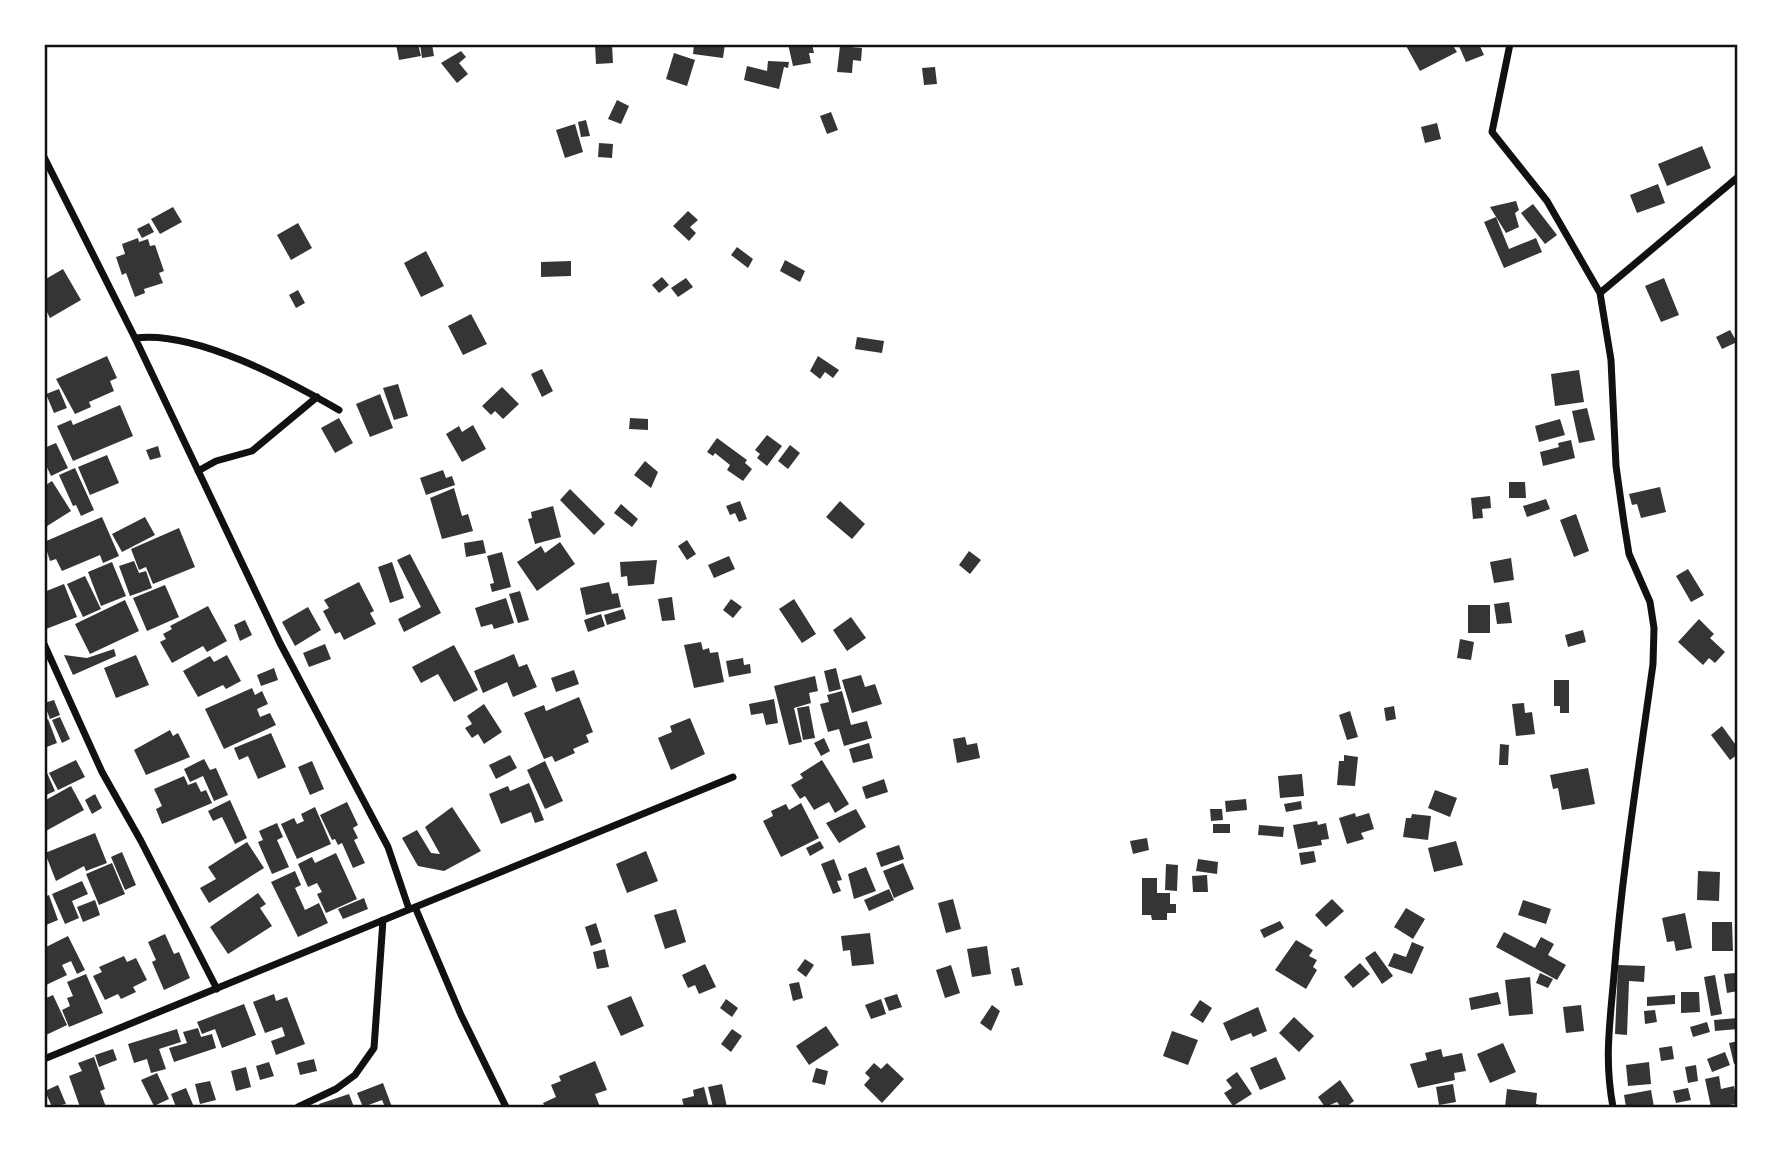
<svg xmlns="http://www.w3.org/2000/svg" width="1782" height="1151" font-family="Barlow,sans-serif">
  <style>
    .building { fill: #353535 }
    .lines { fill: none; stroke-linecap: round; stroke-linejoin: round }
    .minor { stroke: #111; stroke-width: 7 }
    .neatline { fill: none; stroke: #111; stroke-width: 2.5 }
  </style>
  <rect width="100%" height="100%" fill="#fff"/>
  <!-- building -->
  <path class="building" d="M396,44H418L421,56L399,60Z
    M420,44H432L434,56L422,58Z
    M595,44H612L613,63L596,64Z
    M694,44H725L723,58L693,54Z
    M788,44H812L814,53H809L811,63L793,66Z
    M1405,44H1452L1457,52L1420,71Z
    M1458,44H1479L1484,55L1466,62Z
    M840,46L862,48L861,61L853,60L852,73L837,72Z
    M461,51L466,57L459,63L468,74L457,83L441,63Z
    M674,53L695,60L687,86L666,79Z
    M768,61L789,62L788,68L784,67L779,89L744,80L747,66L767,71Z
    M935,67L937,84L924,85L922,68Z
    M617,100L629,106L621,124L608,119Z
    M831,112L838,130L827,134L820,116Z
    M586,120L590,136L581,137L578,122Z
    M1437,123L1441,139L1425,143L1421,127Z
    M575,124L583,152L565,158L556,130Z
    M599,143L613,144L612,158L598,157Z
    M1702,146L1711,168L1667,186L1658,164Z
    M1658,184L1665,203L1637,213L1630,195Z
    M1516,201L1519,210L1515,213L1519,227L1506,233L1490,207Z
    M1533,204L1557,235L1545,244L1521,213Z
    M173,207L182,222L160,234L151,219Z
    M688,211L698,220L690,227L696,233L689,241L673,226Z
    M1496,217L1509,249L1536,238L1542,252L1504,268L1484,222Z
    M149,223L154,232L142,238L137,229Z
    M298,223L312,248L291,260L277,235Z
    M138,238L139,242L148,239L150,246L155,245L164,271L159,273L163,283L144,289L145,293L135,297L126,273L122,275L116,257L125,254L122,244Z
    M737,247L753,259L748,268L731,255Z
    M426,251L444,286L421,297L404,263Z
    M785,260L805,271L800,282L780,271Z
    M571,261V276L541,277V262Z
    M63,269L81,300L50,318L44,306V280Z
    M662,277L669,285L659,293L652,285Z
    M686,278L693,287L678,297L671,288Z
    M1664,278L1679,315L1661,322L1645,286Z
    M298,290L305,303L296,308L289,295Z
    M471,314L487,344L463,355L448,326Z
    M1730,330L1737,342L1722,349L1716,337Z
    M857,337L884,341L882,353L855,349Z
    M107,356L117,378L110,381L114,391L89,402L91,407L75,414L56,379Z
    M818,356L839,370L833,378L825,372L820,379L810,371Z
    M542,369L553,391L542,397L531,374Z
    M1579,370L1584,402L1555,406L1551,374Z
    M398,384L408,416L394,420L383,388Z
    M502,387L519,404L503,419L495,411L491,415L482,406Z
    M59,389L67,408L54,413L46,394Z
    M380,394L393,428L370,437L356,404Z
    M120,405L133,436L73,461L57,426L71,420L73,425Z
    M1587,408L1595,440L1579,443L1572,411Z
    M339,418L353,443L335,453L321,428Z
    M630,418L648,419V430L629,429Z
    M1560,419L1565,435L1539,442L1535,426Z
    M473,425L486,449L462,462L446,434L459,426L462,432Z
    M767,435L782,446L767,466L757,458L760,454L755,450Z
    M717,438L747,460L745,463L752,469L743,481L727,470L730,465L715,453L713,456L707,452Z
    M1571,440L1575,458L1543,466L1540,452L1559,447L1558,443Z
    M56,443L68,468L51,476L44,461V448Z
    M790,445L800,453L788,469L778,461Z
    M158,446L161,457L150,460L146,450Z
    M107,455L119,483L90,495L78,467Z
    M645,461L658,472L651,488L634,475Z
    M75,468L94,510L81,516L76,505L73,506L59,475Z
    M443,470L446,478L452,476L455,485L426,495L420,478Z
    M52,481L71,511L44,528V486Z
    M1509,482H1525L1526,498H1509Z
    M1660,487L1666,512L1641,518L1637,504L1632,505L1629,494Z
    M454,488L462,516L468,514L473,531L442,539L430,498Z
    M570,489L605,524L594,535L560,500Z
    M1490,496L1491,508L1482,509L1483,518L1473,519L1471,498Z
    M1546,499L1550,509L1527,517L1523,506Z
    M740,501L747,519L739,522L735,513L730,515L726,506Z
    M840,501L865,524L852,539L826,517Z
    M621,504L638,519L632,527L614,513Z
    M553,506L561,537L535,544L528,519L532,518L531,512Z
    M1576,514L1589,551L1574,557L1560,520Z
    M102,517L119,556L103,563L100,555L62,571L56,559L50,561L44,542Z
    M145,517L155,535L122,552L112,534Z
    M179,528L195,567L153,584L146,567L139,570L131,549Z
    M483,540L486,553L466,557L464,543Z
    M687,540L696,554L687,560L678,546Z
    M560,542L575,564L537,591L517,562L541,546L545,553Z
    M969,551L981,560L970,574L959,565Z
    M502,552L511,587L492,592L490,584L494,583L487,556Z
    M410,554L441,613L404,632L398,619L421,607L397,560Z
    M729,556L735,569L714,578L708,565Z
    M1511,558L1514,580L1494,583L1490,562Z
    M657,560L654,584L628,586L627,576L621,577L620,562Z
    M134,561L139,573L146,571L152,588L130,596L119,566Z
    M112,562L126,596L101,606L88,572Z
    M392,562L404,598L390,603L378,567Z
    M1688,569L1704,595L1691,602L1676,576Z
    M85,576L101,609L83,617L67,584Z
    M359,582L374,611L370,613L376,624L344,640L340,632L335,634L323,611L329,608L324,600Z
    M609,582L612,594L618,593L621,607L586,615L580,588Z
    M64,584L77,617L46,629L44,592Z
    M165,585L179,617L147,631L133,598Z
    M520,591L529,620L518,623L509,594Z
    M672,597L675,620L662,621L658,599Z
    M506,598L514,623L494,629L492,624L481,627L475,608Z
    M731,599L742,607L733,618L723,610Z
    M794,599L816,634L802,643L779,609Z
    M125,600L139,631L90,654L75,624Z
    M1509,602L1512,623L1497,624L1494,604Z
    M1468,605H1490V633H1468Z
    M208,606L227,641L207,652L203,646L172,663L160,642L166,639L163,634L172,629L170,626Z
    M308,607L321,630L295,646L282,622Z
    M623,609L626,619L607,625L604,615Z
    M601,614L605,626L588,632L584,620Z
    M851,617L866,638L847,651L833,630Z
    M1699,619L1714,634L1710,638L1725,652L1715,663L1709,658L1703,665L1678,642Z
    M245,620L252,635L240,641L234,625Z
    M1583,630L1586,642L1568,647L1565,635Z
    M1460,639L1474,642L1471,660L1457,658Z
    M701,642L703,650L709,648L710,653L718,652L724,682L694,688L684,645Z
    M325,644L331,659L309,667L303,653Z
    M454,645L478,690L454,702L438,674L421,683L412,667Z
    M114,649L116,656L73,675L64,655L87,658Z
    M514,654L519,667L527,664L537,687L513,697L507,682L483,693L474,671Z
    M136,655L149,685L116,698L104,668Z
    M227,655L241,681L226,689L223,685L198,697L183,671L210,656L214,662Z
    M743,658L744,665L750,664L751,673L729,677L726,661Z
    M274,668L278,680L261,686L257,675Z
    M836,668L841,689L829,692L824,671Z
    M574,670L579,684L556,692L551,678Z
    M861,675L865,687L875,684L882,704L852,713L842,680Z
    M815,676L818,691L809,693L811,703L794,708L802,742L789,745L774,686Z
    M1554,680H1569V713H1560V706H1554Z
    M252,688L255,695L262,691L268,704L257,709L260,717L270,713L276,725L224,749L205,709Z
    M842,691L851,725L867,721L872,738L844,746L839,729L828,732L820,704L829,702L827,695Z
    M579,697L593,732L586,735L589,742L573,749L575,753L555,762L552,756L544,759L524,713L544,705L546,711Z
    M774,699L778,723L766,725L763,713L751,715L749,704Z
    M54,700L60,715L50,719L44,703Z
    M1524,703L1525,713L1532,712L1535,734L1516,736L1512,704Z
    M484,704L502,732L484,744L478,734L472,738L465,728L472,724L467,716Z
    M809,706L815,738L803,740L797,708Z
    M1394,706L1396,719L1386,721L1384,708Z
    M1350,711L1358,737L1347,740L1339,715Z
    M60,717L70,739L62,743L52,720Z
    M690,718L705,754L671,770L658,738L672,732L670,726Z
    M48,719L57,743L44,748V721Z
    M1722,726L1738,748V754L1730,760L1711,735Z
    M170,730L173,736L178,733L190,757L146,775L134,750Z
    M271,733L286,767L258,779L248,756L239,760L234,748Z
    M965,737L967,745L977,743L980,758L957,763L953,739Z
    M824,738L830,751L821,756L814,743Z
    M869,743L873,758L853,763L849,749Z
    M1500,744L1509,745L1508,765H1499Z
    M510,755L517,768L496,779L489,765Z
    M1344,755L1358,757L1355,786L1337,785L1339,761H1344Z
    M204,759L210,770L216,768L228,795L214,801L203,776L190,782L184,769Z
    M76,760L85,777L58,790L49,773Z
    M822,760L849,804L835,813L829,802L814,810L805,796L800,799L791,785L803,778L800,774Z
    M312,761L324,789L310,795L298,767Z
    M545,761L563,801L545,809L527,770Z
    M44,766L55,791L44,796Z
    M1588,768L1595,804L1562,810L1558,788L1553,789L1550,775Z
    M1302,774L1304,796L1280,798L1278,776Z
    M184,776L188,785L196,782L201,792L206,790L212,803L162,824L156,809L162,806L154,789Z
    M884,779L888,792L866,799L862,787Z
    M529,783L544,820L535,823L531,812L501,824L489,794L508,786L510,791Z
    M71,786L84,810L44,832V801Z
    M1435,790L1457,798L1450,817L1428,808Z
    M95,794L102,808L92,814L85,800Z
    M1246,799L1247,810L1226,812L1225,801Z
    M230,800L247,838L235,844L222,817L213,821L208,811Z
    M1301,801L1302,809L1286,812L1284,804Z
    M347,802L358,825L353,828L358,838L354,840L365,863L353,868L342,843L338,845L335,839L332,840L320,815Z
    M801,803L819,838L781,857L763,821L773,816L771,811L786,804L789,810Z
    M315,807L331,844L297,859L281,824L294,818L297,824L304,821L301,814Z
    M452,807L481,851L444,871L418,866L402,838L417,830L431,853L440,854L425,827Z
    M856,809L866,827L839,843L826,823Z
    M1210,809H1222L1223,820L1211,821Z
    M1355,813L1356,817L1369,813L1374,829L1361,833L1364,839L1347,844L1339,818Z
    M1412,814L1431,816L1428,840L1403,837L1406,818H1411Z
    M1317,821L1318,825L1326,823L1329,839L1321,840L1322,845L1298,849L1293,825Z
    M277,823L283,837L277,840L289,867L272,874L258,842L263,840L259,831Z
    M1213,824H1230V833H1213Z
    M1259,825L1284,827L1283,837L1258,835Z
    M95,833L107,863L86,871L84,866L56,881L45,853Z
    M1147,838L1149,850L1133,854L1130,841Z
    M820,841L824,848L810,856L806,848Z
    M1456,841L1463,865L1434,872L1428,848Z
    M247,842L264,868L209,903L200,888L216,879L208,867Z
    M899,845L904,859L881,867L876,853Z
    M646,851L658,881L627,893L616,864Z
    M1314,851L1316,862L1301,865L1299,853Z
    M122,852L136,885L125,890L111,857Z
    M336,853L357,899L326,913L317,894L322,892L317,883L308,887L298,864L312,857L315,863Z
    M834,859L842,880L837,881L841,891L833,894L821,864Z
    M1198,859L1218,862L1217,874L1196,871Z
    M112,863L125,894L99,905L86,874Z
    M903,863L914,889L894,898L883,871Z
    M1166,864L1178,865L1177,891L1165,890Z
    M866,867L876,891L854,899L848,874Z
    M295,871L301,885L295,888L305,910L319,903L328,923L298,937L271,882Z
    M1698,871L1720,872L1719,901L1697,900Z
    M1207,875L1208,892H1193L1192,876Z
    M1142,878H1157V893H1170V904H1176V913H1167V920H1152L1151,915H1142Z
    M82,881L88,894L72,901L79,918L65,924L52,894Z
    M889,889L894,900L869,911L864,900Z
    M258,893L266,904L260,908L272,926L228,954L210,927Z
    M49,895L58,920L46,925L44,897Z
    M364,898L368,909L343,919L338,909Z
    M953,899L961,929L946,933L938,903Z
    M1332,899L1344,911L1326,927L1315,915Z
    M95,900L100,915L83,922L77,907Z
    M1523,900L1551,909L1546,924L1518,915Z
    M1406,908L1425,919L1413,939L1394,927Z
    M676,909L686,942L665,949L654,915Z
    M1685,913L1692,948L1676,951L1674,941L1667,942L1662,918Z
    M1280,921L1284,928L1264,938L1260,930Z
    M1712,922H1732L1733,951H1712Z
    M596,923L602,942L591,946L585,927Z
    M1504,932L1535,948L1541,937L1554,944L1548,955L1566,965L1557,980L1496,947Z
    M870,933L874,964L852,966L850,950L843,951L841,936Z
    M165,934L174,954L179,952L190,978L164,990L152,962L156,960L148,942Z
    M68,936L85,970L77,974L71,961L62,965L67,975L44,986V948Z
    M1296,940L1313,950L1309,956L1317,960L1313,967L1317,970L1306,989L1275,970Z
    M1412,942L1424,947L1412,974L1388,966L1394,953L1406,957Z
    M987,946L991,974L972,977L967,949Z
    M605,949L609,967L597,969L593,952Z
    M1375,951L1393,976L1382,984L1365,958Z
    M124,956L127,962L136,958L147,980L133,987L136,992L121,999L118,994L105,1000L93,976L102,972L99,967Z
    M805,959L814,965L806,977L797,970Z
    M1360,963L1370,974L1353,988L1344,977Z
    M705,964L716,987L699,994L695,985L688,988L682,975Z
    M951,965L960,993L945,998L936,970Z
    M1618,965L1645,966L1644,982L1629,981L1627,1035L1615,1034Z
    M1019,967L1023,985L1015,986L1011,969Z
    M1540,973L1553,979L1548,988L1536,983Z
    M1735,973L1738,991L1727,993L1724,974Z
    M86,974L103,1013L69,1027L62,1010L70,1006L67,998L73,996L67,982Z
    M1715,975L1722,1014L1711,1016L1704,977Z
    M1530,977L1533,1014L1509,1016L1505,980Z
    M799,982L803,998L793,1001L789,984Z
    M1498,992L1501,1004L1471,1010L1469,998Z
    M1681,992H1699L1700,1012L1681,1013Z
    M274,994L276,1001L287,997L305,1044L276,1055L271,1041L285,1036L282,1027L265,1033L253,1002Z
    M897,994L902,1007L889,1011L884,998Z
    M53,995L67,1025L44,1036V999Z
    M1675,995V1004L1647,1006V997Z
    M631,996L644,1026L621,1036L607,1006Z
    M726,999L738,1008L732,1017L720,1008Z
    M881,999L886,1014L871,1019L865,1005Z
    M1200,1000L1212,1008L1203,1023L1190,1015Z
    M244,1004L256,1035L222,1048L215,1029L202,1034L197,1022Z
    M992,1005L1000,1011L991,1031L980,1023Z
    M1581,1005L1584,1031L1566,1033L1563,1007Z
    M1258,1007L1267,1031L1253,1037L1251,1033L1231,1041L1223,1023Z
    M1655,1010L1657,1022L1645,1024L1644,1011Z
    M1294,1017L1314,1036L1299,1052L1279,1033Z
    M1738,1018V1029L1715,1031L1714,1020Z
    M1707,1022L1710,1032L1693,1037L1690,1027Z
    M826,1026L839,1045L809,1065L796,1046Z
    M198,1028L201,1037L212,1034L216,1048L174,1062L169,1048L187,1043L183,1032Z
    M177,1029L181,1042L159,1049L166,1069L151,1073L147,1059L134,1063L128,1044Z
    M732,1029L742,1036L731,1052L721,1044Z
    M1172,1031L1198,1040L1188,1065L1163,1056Z
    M1738,1041V1063L1734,1064L1729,1043Z
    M1503,1043L1516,1072L1490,1083L1477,1054Z
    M1672,1046L1674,1059L1661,1061L1659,1048Z
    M113,1049L117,1060L99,1067L95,1055Z
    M1441,1049L1443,1057L1462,1053L1466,1071L1454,1073L1455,1080L1418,1088L1410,1064L1427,1060L1425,1053Z
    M1725,1052L1730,1065L1712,1072L1707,1059Z
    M94,1057L105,1089L100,1091L106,1107H80L69,1076L82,1071L78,1063Z
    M1276,1057L1286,1079L1260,1090L1250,1068Z
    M314,1059L317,1071L300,1075L297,1063Z
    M595,1061L607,1090L595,1094L600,1107H545L543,1103L556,1097L551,1085L561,1081L559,1076Z
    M269,1062L274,1076L260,1080L256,1066Z
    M1649,1062L1651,1084L1628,1086L1626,1065Z
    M874,1063L881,1069L887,1063L904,1079L882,1103L864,1085L870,1078L865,1073Z
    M1696,1065L1698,1081L1688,1083L1685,1067Z
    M246,1067L251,1087L236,1091L231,1071Z
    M816,1068L828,1071L825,1085L812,1082Z
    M1237,1072L1252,1094L1233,1106L1224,1093L1232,1088L1226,1080Z
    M157,1073L169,1099L154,1106L141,1080Z
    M1719,1076L1721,1089L1734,1086L1738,1104L1711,1107L1705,1079Z
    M1340,1080L1354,1101L1346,1107H1341L1337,1102L1325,1107L1318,1097Z
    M210,1081L216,1100L200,1104L195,1084Z
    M383,1083L392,1107H385L382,1100L363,1107L357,1093Z
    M722,1084L727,1107H713L708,1087Z
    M1453,1084L1456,1102L1439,1105L1436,1087Z
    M58,1085L66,1104L52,1107L45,1091Z
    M704,1087L709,1107H684L682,1099L694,1096L693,1090Z
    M186,1088L194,1107H176L171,1094Z
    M1688,1088L1691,1100L1676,1103L1673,1091Z
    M1507,1089L1537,1093L1536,1104L1546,1107H1505Z
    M1651,1090L1654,1107H1626L1624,1095Z
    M349,1094L354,1107H320L319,1104Z"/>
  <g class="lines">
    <!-- minor -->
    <path class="minor" d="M1510,44L1492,132L1547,201L1600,293L1611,360L1616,466L1624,523L1629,554L1650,602L1654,628L1653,664C1639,767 1622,871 1614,975C1610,1023 1604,1059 1613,1107
      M44,157L135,338L280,643L388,847L409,909
      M1600,293L1738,177
      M135,338C195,330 287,380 339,410
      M198,471L216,461L252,451L317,397
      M44,644L102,772L141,841L217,989
      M415,907L461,1015L506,1107
      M44,1059L733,777
      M298,1107L336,1089L355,1075L374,1048L383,920"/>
  </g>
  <!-- border -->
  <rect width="1782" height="1151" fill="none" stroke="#ffffff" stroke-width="91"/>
  <rect x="46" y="46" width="1690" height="1060" class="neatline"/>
</svg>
